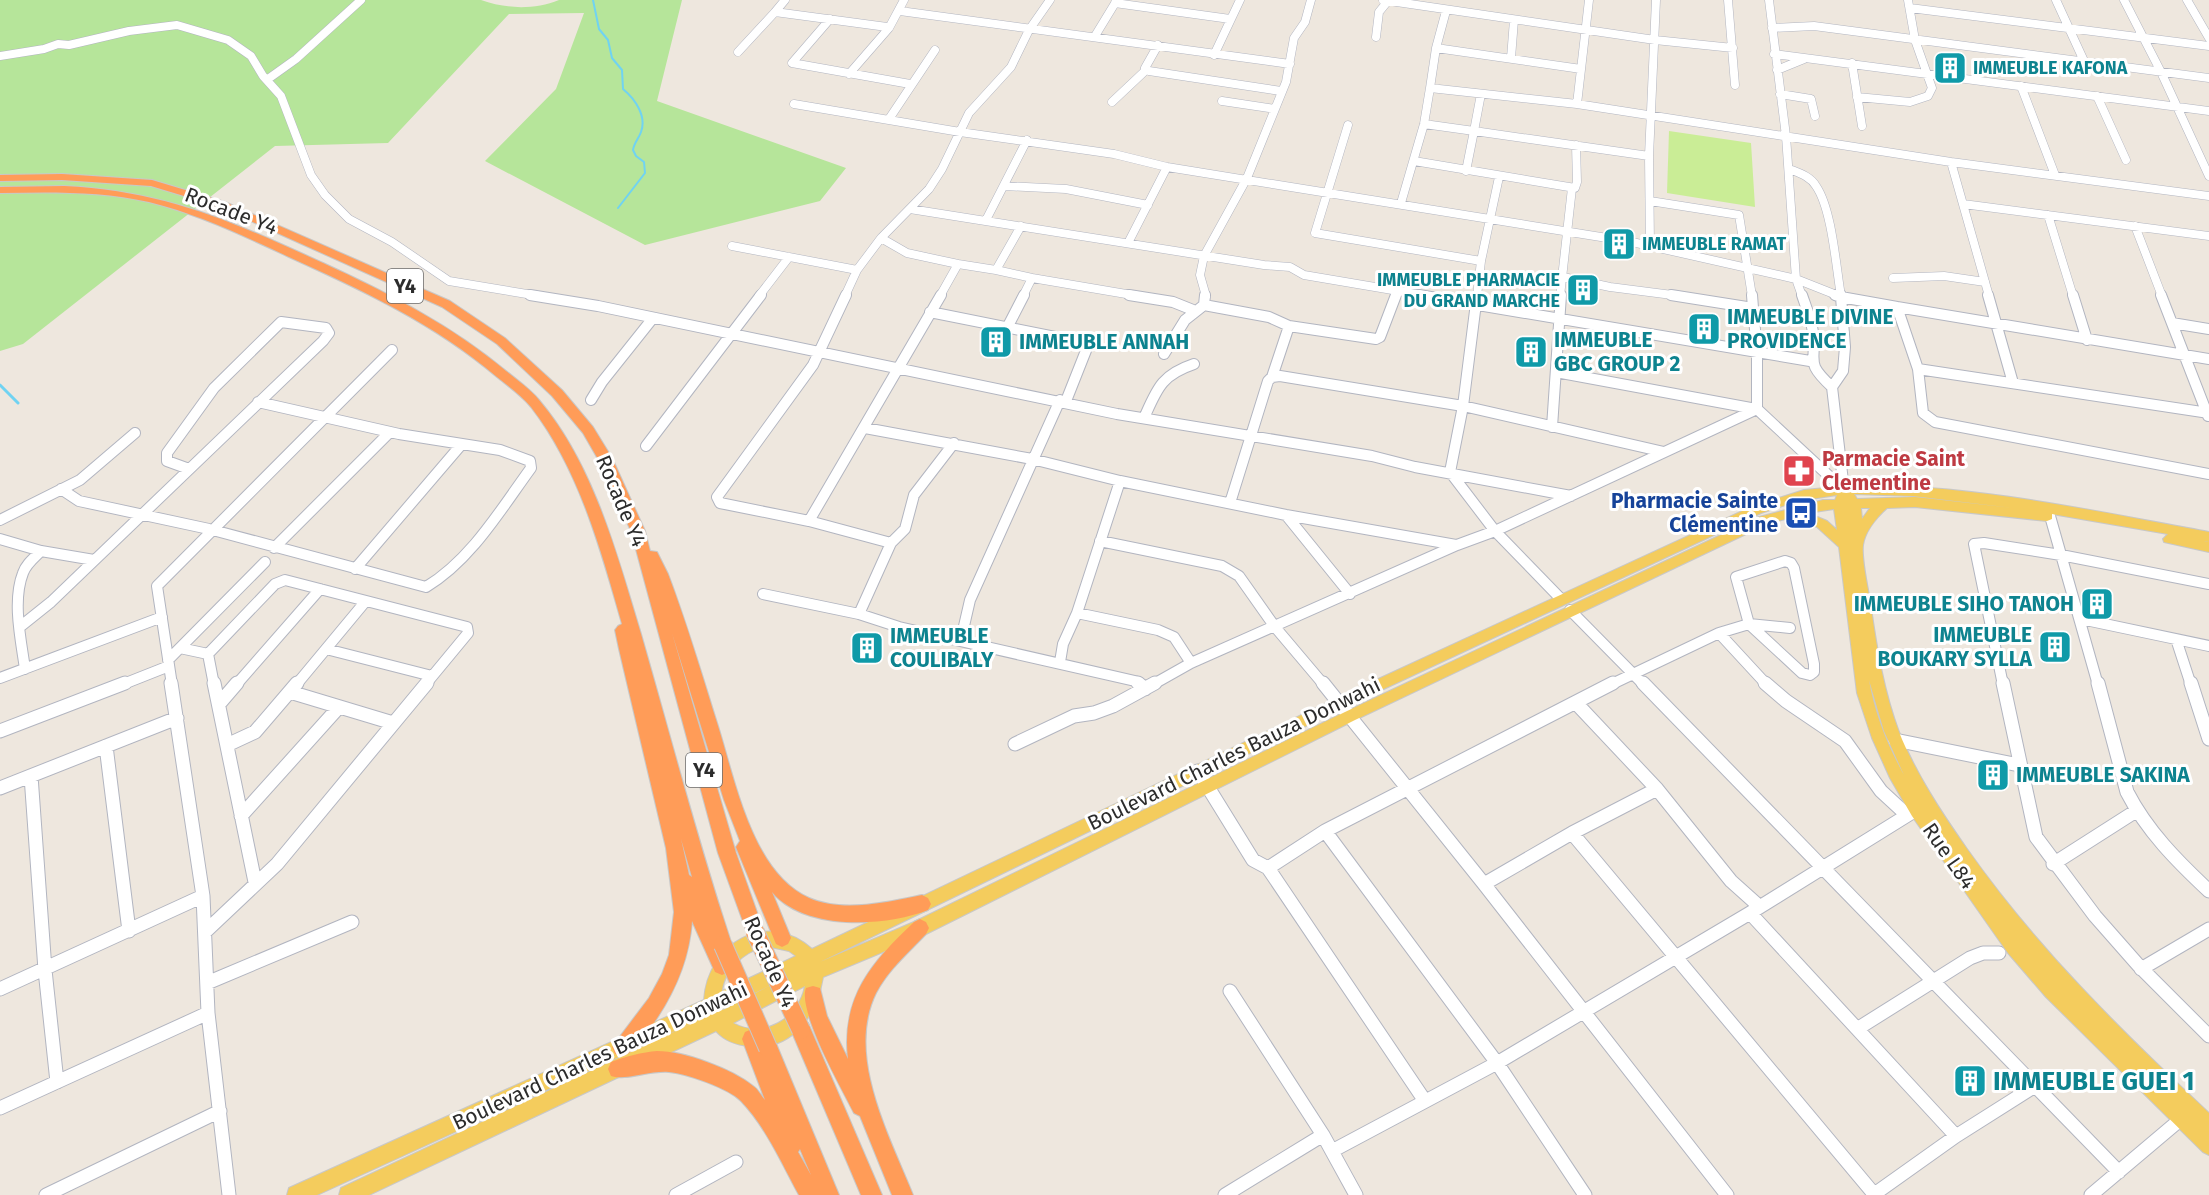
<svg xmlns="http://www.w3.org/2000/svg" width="2209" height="1195" font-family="'Fira Sans',sans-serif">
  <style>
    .green { fill: #b6e59a }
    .pitch { fill: #caed96 }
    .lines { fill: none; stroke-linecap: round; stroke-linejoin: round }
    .stream-far1 { stroke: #70d3f2; stroke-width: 2 }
    .stream { stroke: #70d3f2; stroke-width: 3 }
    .minor-far2-casing { stroke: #b2b5c0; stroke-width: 9 }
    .minor-far1-casing { stroke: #b2b5c0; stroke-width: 12 }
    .minor-casing { stroke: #b2b5c0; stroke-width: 15 }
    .major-casing { stroke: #c8c8c8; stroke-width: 2 }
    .highway-casing { stroke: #c8c8c8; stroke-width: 2 }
    .minor-far2 { stroke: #fff; stroke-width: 8 }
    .minor-far1 { stroke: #fff; stroke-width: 10 }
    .minor { stroke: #fff; stroke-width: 13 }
    .major { fill: #f4cc5d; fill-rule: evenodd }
    .highway { fill: #ff9c58; fill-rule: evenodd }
    .highway-bridge-casing { stroke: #c8c8c8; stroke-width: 20; stroke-linecap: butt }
    .highway-bridge { stroke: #ff9c58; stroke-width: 18 }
    .labels { text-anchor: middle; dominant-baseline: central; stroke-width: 6; stroke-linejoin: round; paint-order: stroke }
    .far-culture-label { font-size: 18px; font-weight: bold; fill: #0d838f; stroke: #fff; text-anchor: start }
    .shield { fill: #fff; stroke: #6b6b6b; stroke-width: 1.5 }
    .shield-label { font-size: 20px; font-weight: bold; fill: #2c2c2c }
    .street-label { font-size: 21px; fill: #2c2c2c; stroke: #fff }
    .culture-label { font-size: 21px; font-weight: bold; fill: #0d838f; stroke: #fff; text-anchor: start }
    .health-label { font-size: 21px; font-weight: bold; fill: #be3a42; stroke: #fff; text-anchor: start }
    .transit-label { font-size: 21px; font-weight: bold; fill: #164399; stroke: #fff; text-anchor: end }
    .near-culture-label { font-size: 26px; font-weight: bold; fill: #0d838f; stroke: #fff; text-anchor: start }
  </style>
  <rect width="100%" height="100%" fill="#eee7de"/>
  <!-- green -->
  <path class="green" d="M0,0H481C506,9 534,10 559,0H682L657,101L846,168L820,201L645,245L485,161L556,89L584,13L509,14L388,143L275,146L23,344L0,351Z"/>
  <!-- pitch -->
  <path class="pitch" d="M1669,131L1751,143L1755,207L1667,193Z"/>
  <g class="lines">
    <!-- stream-far1 -->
    <path class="stream-far1" d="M593,0L599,29L608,40L612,58L622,70L623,89C635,99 647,116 641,132C639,138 634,143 633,150L636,156L644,162L645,173L618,208"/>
    <!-- stream -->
    <path class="stream" d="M0,385L18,403"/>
    <!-- minor-far2 casing -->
    <g class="minor-far2-casing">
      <path id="minor-far2" d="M785,0L775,12L887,27
        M1383,0L1655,40L1733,48
        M1728,0L1735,85
        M1769,0L1786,136L1796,279L1839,296
        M2056,0L2084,61
        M2124,0L2161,72L2209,176
        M2187,0L2209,38
        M1115,3L1230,19
        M1910,8L2209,46
        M900,11L1290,64
        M1446,11L1436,48L1581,69
        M830,19L792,63L910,84
        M1772,28L1814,26L2209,78
        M1095,36L1117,0
        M1376,37L1379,12L1388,1
        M1158,45L1145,68L1149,71L1281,91
        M738,52L775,12
        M1774,54L2209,111
        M1214,55L1240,0
        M0,56L44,49L58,44L69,45L129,31L177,25L228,40L251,56L263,76L281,96L311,175L325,195L349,219L392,242L449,281L539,296
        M1511,58L1514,20
        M1852,63L1862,126
        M1777,70L1804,59
        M849,74L889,28L904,0
        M268,79L296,59L361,0
        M2021,86L2055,175
        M1430,88L1436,48
        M1780,94L1811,99L1815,116
        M2097,96L2126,160
        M1857,97L1910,102L1928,96L1932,88L1915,40L1908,0
        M1222,101L1275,109
        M1112,102L1146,70
        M794,104L960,132L1114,154L1167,167L1632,242L1796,279L1802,296
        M1577,104L1589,0
        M889,119L935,50
        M1424,124L1474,131L1481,94
        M1348,125L1315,233L1481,261
        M1414,161L1575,188L1577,182L1576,145
        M1951,162L1989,296
        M1789,169C1799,173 1810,176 1816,186C1832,209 1836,267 1841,296
        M1466,171L1474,131L1649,156
        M1005,186L1066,189L1148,205
        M1650,201L1739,215L1752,296
        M1401,203L1424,124L1430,88L1577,104L1951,162L2209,196
        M1963,204L2209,236
        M910,209L1264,265L1290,267L1304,275L1428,296
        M2048,215L2073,296
        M986,220L1027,140
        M2135,226L2162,296
        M881,238L907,253L958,264L940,296
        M881,238L929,189L942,169L969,113L1011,67L1029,30L1050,0
        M1128,243L1167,167
        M732,246L857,270
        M1650,247L1649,156L1656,0
        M958,264L996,270L1021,226
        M996,270L1032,278
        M1563,277L1610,287L1680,296
        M1893,278L1944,276L1985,282
        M759,296L789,257
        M845,296L857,270L881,238
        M1023,296L1032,278L1138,296
        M1206,296L1200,275L1204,256L1247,178L1286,82L1294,38L1305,22L1311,0
        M1396,296L1398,290
        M1477,296L1481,261L1499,177
        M1560,296L1572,188"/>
    </g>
    <!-- minor-far1 casing -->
    <g class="minor-far1-casing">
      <path id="minor-far1" d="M530,295L598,306L1117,414L1372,456L1415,467L1571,496
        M846,295L813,365L717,497L720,503L809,521L941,295
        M1129,295L1173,302L1193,310
        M1419,295L1810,361
        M1477,295L1463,406L1450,472L1495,531L1561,599
        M1671,295L1753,308L1757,351V409L1844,490
        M1752,295L1753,308
        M1802,295C1806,307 1811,319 1813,332C1817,363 1804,361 1832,387L1844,490
        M1841,295V297L1897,307L1918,369L2209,413
        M1988,295L2013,383
        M2073,295L2087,340
        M2161,295L2208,416
        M1204,305L1269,317L1289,326
        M1897,307L2209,359
        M930,312L1085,343L1087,348L1066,401
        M2172,323L2209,329
        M1008,326L1024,295
        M1164,354L1185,320L1204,305L1205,295
        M1918,369L1923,413L1935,422L2209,474
        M1556,372L1756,409
        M1272,377L1289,326L1376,339L1380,337L1396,295
        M1832,387L1843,371L1845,347L1841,297L1835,295
        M591,400L602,382L653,318
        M1144,418C1157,389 1161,375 1194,364
        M1552,427L1561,295
        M865,428L1032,459L1120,481L1286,515L1456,545
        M646,446L761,295
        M61,489L79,501L209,529L426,587C471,560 501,509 531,468L530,461L500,450L399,434L258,402
        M1230,503L1268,381L1272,377L1280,376L1463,406L1664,452
        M1286,515L1350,594
        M2050,516L2098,685
        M0,520L80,480L135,433
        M809,521L891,543
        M0,539L41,551L94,560
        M1100,541L1222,566L1239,576L1275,627L1324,685
        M274,548L390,432
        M1785,561L1791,563L1794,568L1814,664V672L1810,675L1802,673L1749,624L1736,577Z
        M355,569L461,445
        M763,594L859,614L899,627L1135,681L1139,685
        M1570,610L1644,685
        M1077,613L1158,630L1174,637L1191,663
        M859,614L891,543L905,529L914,495L954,443
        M2081,619L2209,646
        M1749,624L1790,628
        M21,626L51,602L323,341L329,333L326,328L281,322L214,388L167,453V461L189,469
        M1719,633L1749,624
        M961,639L970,600L1060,400
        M2176,639L2191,685
        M180,648L208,654L214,685
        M326,649L432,676
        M208,654L275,584L285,580L467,627L468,633L425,685
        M168,660L265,562
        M1060,662L1063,644L1077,613L1120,481
        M25,669C21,640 12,601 23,573C26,564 34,558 41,551
        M0,678L162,617
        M121,685L169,666
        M172,685L157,586L392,350
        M236,685L320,589
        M296,685L365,602
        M1152,685L1191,663L1457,545L1495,531L1757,409
        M1610,685L1719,633L1767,685
        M2003,685L1974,544L1984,543L2061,555L2209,584"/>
    </g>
    <!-- minor casing -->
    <g class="minor-casing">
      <path id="minor" d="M171,683L203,896L208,1013L229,1195
        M214,683L255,882
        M1138,683L1145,689
        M1323,683L1484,884L1727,1195
        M1643,683L2119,1172
        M1765,683L1786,701L1845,741L1881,791L1907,815
        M2003,683L2036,837L2095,916L2139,966L2209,1036
        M2098,683L2127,792C2147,831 2177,861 2209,891
        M2191,683L2209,739
        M290,692L393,723
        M219,704L237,683
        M0,731L125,683
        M1895,740L2019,765
        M1015,744L1074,716L1094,713L1113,706L1155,683
        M227,745L255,732L297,683
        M106,746L129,931
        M1198,771L1253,860L1268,868L1325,831L1613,683
        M31,776L45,970L57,1082
        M0,788L177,718
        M1657,789L1731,881L1760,907
        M241,816L339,707
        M1325,831L1497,1063L1585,1195
        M1572,833L1874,1194
        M2053,864L2136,811
        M1268,868L1425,1101
        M1484,884L1572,833L1657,789L1576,703
        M1750,913L1956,1136
        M205,932L277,864L427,683
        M2141,969L2209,929
        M207,983L352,922
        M0,989L203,896
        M1230,991L1323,1135L1356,1195
        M1857,1029L1970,958L1983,953H1999
        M0,1108L208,1013
        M1332,1151L1497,1063L1750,913L1911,813
        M46,1195L220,1111
        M676,1195L736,1162
        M1225,1195L1323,1135
        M1873,1195L1956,1136L2035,1086
        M2091,1195L2181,1119"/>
    </g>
    <!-- major casing -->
    <g class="major-casing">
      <path id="major" d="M1858,485C1976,485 2094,511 2209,532V542L2199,540L2209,542V552L2164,542L2163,539L2168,534L2052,514V519L2047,521L1915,507L1887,508C1877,517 1865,531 1863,545C1861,560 1869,591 1871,608C1877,650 1884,692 1899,732C1916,774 1941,812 1967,849C2036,947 2121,1031 2209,1113V1155L2203,1152L2046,997L2008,953L1912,816L1890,778L1872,738L1857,693L1839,547L1817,527L1793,517L1767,524L1355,720L926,934L823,977C817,1014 793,1051 750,1046C737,1045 725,1041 716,1031L369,1195H339L341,1188L708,1016L317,1195H287L289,1188L704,1000C708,943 766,909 812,949L1335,699L1751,507L1804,490ZM1854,494L1913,496L2013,508L1915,497L1857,499ZM1837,495L1835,500H1823L1759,517L1345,712L914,922L820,962L1345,707L1761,513L1798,501ZM1861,508H1870L1862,519ZM1834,509L1837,530L1827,521L1808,513ZM1869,680L1884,731L1904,775C1888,747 1874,712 1869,680ZM766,946L789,951L796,956L722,991C725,968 744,952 766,946ZM775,983L723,1010L722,1009ZM805,986C799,1019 763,1040 733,1023Z"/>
    </g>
    <!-- highway casing -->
    <g class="highway-casing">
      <path id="highway" d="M62,174L152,180L225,202L450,301L505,338L562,390L593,427L612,458L645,531L650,551L657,552L668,574C687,624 702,675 718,726C735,780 752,873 809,898C843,913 888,902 922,895L928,898L931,904L928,910C885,927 805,931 772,892L791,938L788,944L782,947L776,944L736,847L740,841L724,800L672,633L736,853L764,932L761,938L755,941L749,938L718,853L631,531L598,459L583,433L552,396L497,344L442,307L217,206L151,186L62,180L0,181V175Z
        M64,186C166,191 233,222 323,263C388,293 451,325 506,371C517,380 530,389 539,400C594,465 617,555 641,634C671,738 698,843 732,945L730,951L725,953L731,966L729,972L722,975L715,972L692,921C689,964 671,1001 645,1035C638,1043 632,1053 622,1057L615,1054L612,1047L649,998L662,974L669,955L674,912L666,848L619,649L615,630L618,626L622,624C601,550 579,469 531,407C522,396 508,386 497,377C435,324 362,290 289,257C244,236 198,214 149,202C101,191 50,192 0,193V187ZM681,839L692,877L689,875Z
        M920,919L926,922L929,928L926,934C908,953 888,970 876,993C845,1056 890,1137 913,1195H892L860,1116L854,1113C842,1089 797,1010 806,988L813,986L820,988L827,1016L848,1059C841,997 872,962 914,922Z
        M801,1020L808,1023L882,1195H861L791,1030L794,1023Z
        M752,1029L759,1032L762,1041L768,1038L775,1041L839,1195H799C782,1164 766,1127 741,1101C728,1088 688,1074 669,1072C651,1070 624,1081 611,1076L608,1069L611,1062C624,1057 643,1052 657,1051C684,1051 732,1069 753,1086C758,1089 761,1096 765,1100L742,1039L745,1032ZM800,1149L811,1175L798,1152Z"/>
    </g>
    <!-- minor-far2 -->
    <use href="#minor-far2" class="minor-far2"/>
    <!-- minor-far1 -->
    <use href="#minor-far1" class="minor-far1"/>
    <!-- minor -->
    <use href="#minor" class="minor"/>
    <!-- major -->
    <use href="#major" class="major"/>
    <!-- highway -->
    <use href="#highway" class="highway"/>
    <!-- highway-bridge casing -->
    <g class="highway-bridge-casing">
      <path id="highway-bridge" d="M755,932L801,1030
        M723,945L768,1048"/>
    </g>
    <!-- highway-bridge -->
    <use href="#highway-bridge" class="highway-bridge"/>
  </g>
  <!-- icons -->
  <defs>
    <g id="building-square" transform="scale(1.725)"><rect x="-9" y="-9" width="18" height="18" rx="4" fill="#0f9aa8" stroke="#fff"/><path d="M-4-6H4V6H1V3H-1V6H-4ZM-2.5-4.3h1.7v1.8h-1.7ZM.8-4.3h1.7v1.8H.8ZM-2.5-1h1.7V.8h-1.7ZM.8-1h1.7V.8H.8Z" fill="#fff"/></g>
    <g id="pharmacy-square" transform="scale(1.725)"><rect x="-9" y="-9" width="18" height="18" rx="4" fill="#e0444e" stroke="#fff"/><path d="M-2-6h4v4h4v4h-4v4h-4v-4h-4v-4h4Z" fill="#fff"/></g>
    <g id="bus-square" transform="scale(1.725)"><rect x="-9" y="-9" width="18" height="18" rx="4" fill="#1a4fb4" stroke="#fff"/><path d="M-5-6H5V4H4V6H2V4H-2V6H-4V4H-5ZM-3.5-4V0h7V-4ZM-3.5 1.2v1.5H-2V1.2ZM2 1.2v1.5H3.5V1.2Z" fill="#fff"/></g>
  </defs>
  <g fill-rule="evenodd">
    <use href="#building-square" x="1950" y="68"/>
    <use href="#building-square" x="1619" y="244"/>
    <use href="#building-square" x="1583" y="290"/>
    <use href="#building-square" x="1704" y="329"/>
    <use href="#building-square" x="996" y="342"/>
    <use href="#building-square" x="1531" y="352"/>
    <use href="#pharmacy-square" x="1799" y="471"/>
    <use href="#bus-square" x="1801" y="513"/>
    <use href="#building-square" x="2097" y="604"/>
    <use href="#building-square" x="2055" y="647"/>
    <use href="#building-square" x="867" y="648"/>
    <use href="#building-square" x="1993" y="775"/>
    <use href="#building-square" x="1970" y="1081"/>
  </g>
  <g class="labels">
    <!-- far-culture labels -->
    <g class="far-culture-label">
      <text x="1973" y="68">IMMEUBLE KAFONA</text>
      <text x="1642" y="244">IMMEUBLE RAMAT</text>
      <text x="1560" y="280" text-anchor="end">IMMEUBLE PHARMACIE<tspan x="1560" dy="21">DU GRAND MARCHE</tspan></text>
    </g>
    <!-- shield labels -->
    <g class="shield">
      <rect x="387" y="269" width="36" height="34" rx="4.5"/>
      <rect x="686" y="753" width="36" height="34" rx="4.5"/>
    </g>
    <g class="shield-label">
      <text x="405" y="286">Y4</text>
      <text x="704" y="770">Y4</text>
    </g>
    <!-- street labels -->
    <g class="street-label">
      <text transform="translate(231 211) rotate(21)">Rocade Y4</text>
      <text transform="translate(621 501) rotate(67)">Rocade Y4</text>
      <text transform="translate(1234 754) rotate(-26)">Boulevard Charles Bauza Donwahi</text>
      <text transform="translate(1949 856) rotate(55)">Rue L84</text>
      <text transform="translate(770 962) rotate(66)">Rocade Y4</text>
      <text transform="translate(600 1056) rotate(-25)">Boulevard Charles Bauza Donwahi</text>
    </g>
    <!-- culture labels -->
    <g class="culture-label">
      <text x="1727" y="317">IMMEUBLE DIVINE<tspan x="1727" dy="24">PROVIDENCE</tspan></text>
      <text x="1554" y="340">IMMEUBLE<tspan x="1554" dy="24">GBC GROUP 2</tspan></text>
      <text x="1019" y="342">IMMEUBLE ANNAH</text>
      <text x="2074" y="604" text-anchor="end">IMMEUBLE SIHO TANOH</text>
      <text x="2032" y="635" text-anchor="end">IMMEUBLE<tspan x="2032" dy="24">BOUKARY SYLLA</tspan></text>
      <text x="890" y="636">IMMEUBLE<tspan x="890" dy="24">COULIBALY</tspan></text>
      <text x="2016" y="775">IMMEUBLE SAKINA</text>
    </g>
    <!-- health labels -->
    <g class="health-label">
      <text x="1822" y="459">Parmacie Saint<tspan x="1822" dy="24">Clementine</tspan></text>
    </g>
    <!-- transit labels -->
    <g class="transit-label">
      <text x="1778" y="501">Pharmacie Sainte<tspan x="1778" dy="24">Clémentine</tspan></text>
    </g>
    <!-- near-culture labels -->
    <g class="near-culture-label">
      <text x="1993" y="1081">IMMEUBLE GUEI 1</text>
    </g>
  </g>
</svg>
